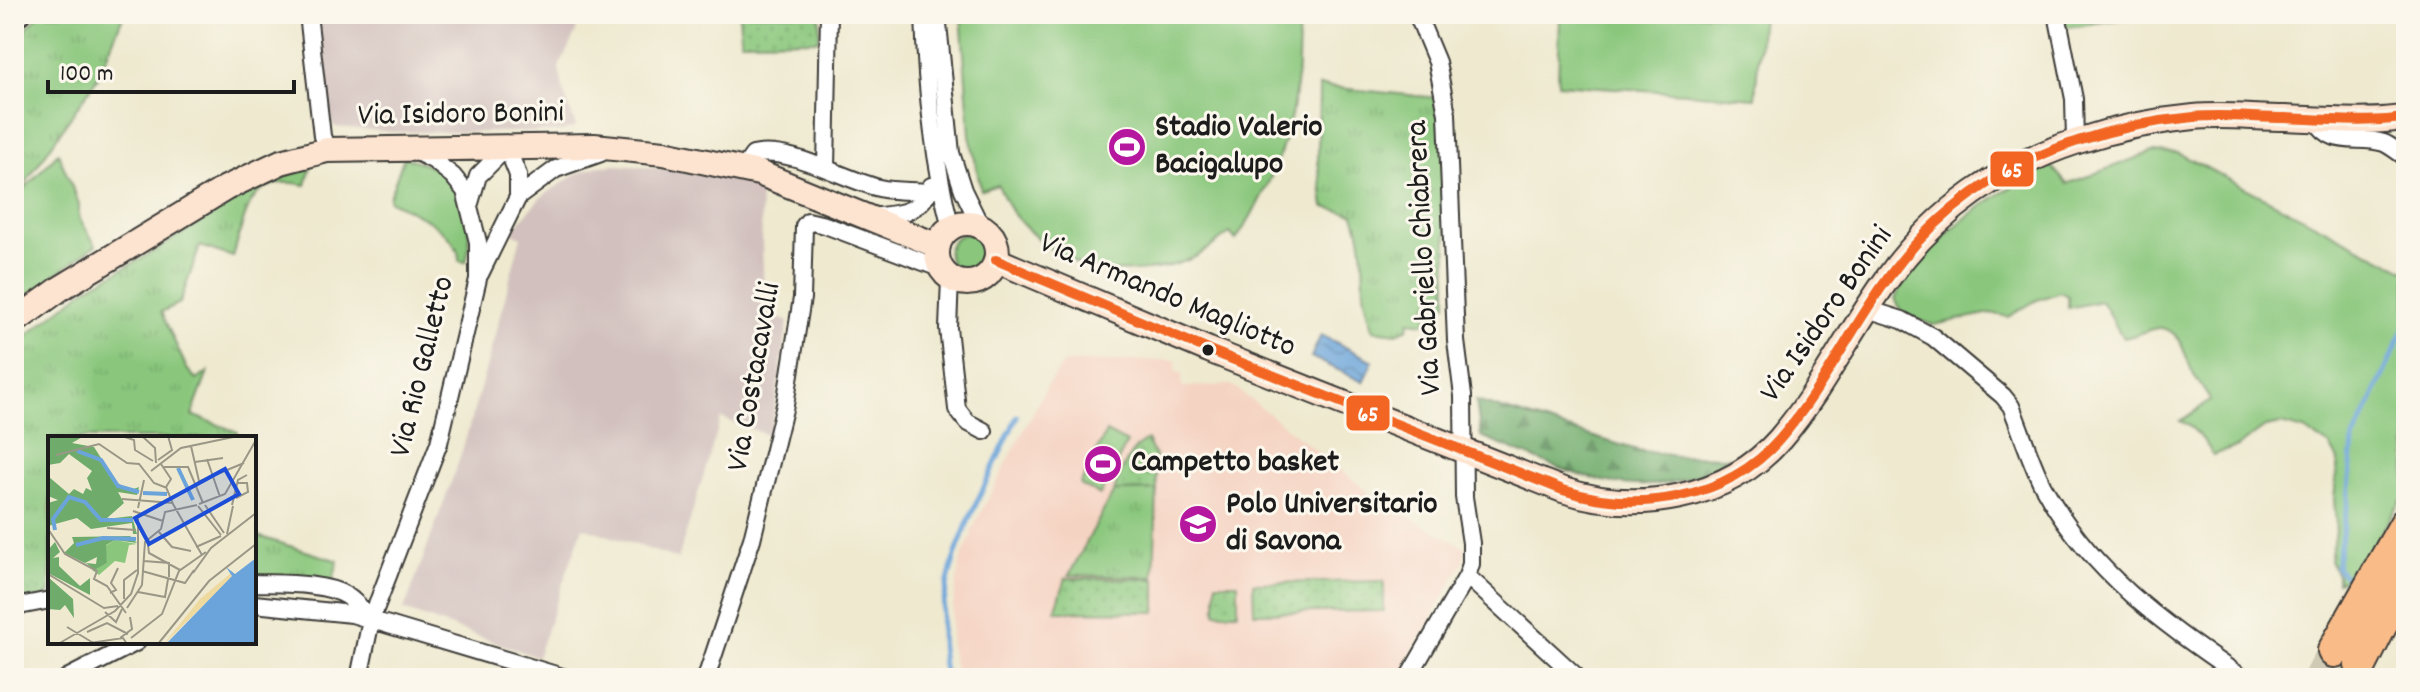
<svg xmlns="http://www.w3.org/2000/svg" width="2420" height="692" font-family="Dekko,sans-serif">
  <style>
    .built { fill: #f5d3c2 }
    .industrial { fill: #d1c0bd }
    .grass { fill: #8ac77d; stroke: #53724c; stroke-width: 2 }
    .forest { fill: url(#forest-firs); stroke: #466444; stroke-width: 2 }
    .park { fill: url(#park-tufts); stroke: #53724c; stroke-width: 2 }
    .garden { fill: url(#garden-dots); stroke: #53724c; stroke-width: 2 }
    .water { fill: url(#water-waves); stroke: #44607b; stroke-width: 2 }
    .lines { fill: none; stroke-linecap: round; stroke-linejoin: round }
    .stream { stroke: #6ba4da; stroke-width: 5 }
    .highway-tunnel { stroke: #cecab4; stroke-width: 32; stroke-dasharray: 32 16; stroke-linecap: butt }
    .street-casing { stroke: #3c3b37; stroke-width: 20 }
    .secondary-casing { stroke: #3c3b37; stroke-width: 28 }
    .highway-casing { stroke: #3c3b37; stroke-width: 36 }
    .street { stroke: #fff; stroke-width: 16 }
    .secondary { stroke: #fde4d0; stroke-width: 24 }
    .highway { stroke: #f9bc89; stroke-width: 32 }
    .bus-1-casing { stroke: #fbf7ec; stroke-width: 16 }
    .bus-1 { stroke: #f26522; stroke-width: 10 }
    .bus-dot { fill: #1c1c1c; stroke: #fbf7ec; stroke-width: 3 }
    .labels { text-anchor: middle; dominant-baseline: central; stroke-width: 6; stroke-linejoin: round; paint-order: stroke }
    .street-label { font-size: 32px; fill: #1c1c1c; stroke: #fbf7ec }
    .poi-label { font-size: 32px; font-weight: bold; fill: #1c1c1c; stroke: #fbf7ec; text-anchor: start }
    .inset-river { fill: none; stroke: #6ba4da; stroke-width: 4 }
    .inset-road { fill: none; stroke: #9a9787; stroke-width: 2 }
    .view { fill: #1d4ed8; fill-opacity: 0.15; stroke: #1d4ed8; stroke-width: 4 }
    .inset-edge { fill: none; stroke: #1c1c1c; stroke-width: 4 }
    .line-badge { stroke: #fbf7ec; stroke-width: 3 }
    .badge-label { font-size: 22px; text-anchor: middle; font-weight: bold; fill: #fff }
  </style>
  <defs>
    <pattern id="forest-firs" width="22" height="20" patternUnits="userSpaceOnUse" patternTransform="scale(2)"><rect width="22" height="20" fill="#6fac6c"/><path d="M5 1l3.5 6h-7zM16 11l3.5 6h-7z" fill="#5a8b58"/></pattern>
    <pattern id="park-tufts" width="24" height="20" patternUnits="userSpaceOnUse" patternTransform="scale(2)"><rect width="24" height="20" fill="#8ac77d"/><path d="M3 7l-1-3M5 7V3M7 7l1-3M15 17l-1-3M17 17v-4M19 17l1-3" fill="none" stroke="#76aa6b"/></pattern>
    <pattern id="garden-dots" width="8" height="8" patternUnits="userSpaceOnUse" patternTransform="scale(2)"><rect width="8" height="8" fill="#8ac77d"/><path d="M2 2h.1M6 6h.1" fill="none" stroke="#76aa6b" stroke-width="1.8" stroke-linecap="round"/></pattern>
    <pattern id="water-waves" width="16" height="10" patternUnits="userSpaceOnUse" patternTransform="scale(2)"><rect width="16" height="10" fill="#6ba4da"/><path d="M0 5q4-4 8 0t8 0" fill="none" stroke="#5785b0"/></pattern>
  </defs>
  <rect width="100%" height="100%" fill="#fbf7ec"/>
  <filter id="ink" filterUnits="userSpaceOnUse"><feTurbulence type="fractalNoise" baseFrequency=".0125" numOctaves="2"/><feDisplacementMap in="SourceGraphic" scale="16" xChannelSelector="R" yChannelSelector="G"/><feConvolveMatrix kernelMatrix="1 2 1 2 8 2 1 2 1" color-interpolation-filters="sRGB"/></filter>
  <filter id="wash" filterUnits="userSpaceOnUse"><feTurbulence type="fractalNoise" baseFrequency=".006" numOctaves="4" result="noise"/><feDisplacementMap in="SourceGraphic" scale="32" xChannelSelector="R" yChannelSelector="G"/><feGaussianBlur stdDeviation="1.8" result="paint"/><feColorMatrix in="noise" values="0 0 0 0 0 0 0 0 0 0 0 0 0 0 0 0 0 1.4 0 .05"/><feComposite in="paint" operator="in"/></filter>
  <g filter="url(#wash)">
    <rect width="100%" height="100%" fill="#eee9cf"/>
    <!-- built -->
    <path class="built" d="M1176,360V372L1182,373V387L1232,385L1379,500L1466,548L1463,562L1398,678H956L950,645L952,613L960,561L972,534L970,533L1048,384L1065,362Z"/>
    <!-- industrial -->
    <path class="industrial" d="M318,14H578L576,32L559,67L564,93L576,127L560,132H394L335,127L331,122Z
      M619,165L690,171L760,186L764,301L768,316L788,321L770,436L721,418L678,559L583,527L537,657L404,610L460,458L485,372L521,237L511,232L541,197L577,173L599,166Z"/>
    <!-- grass -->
    <path class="grass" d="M961,14H1297C1305,97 1282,172 1236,240L1230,233C1219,240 1207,251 1195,257C1166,271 1123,275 1092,268C1064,262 1034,238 1016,217C1008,208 1003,195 998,185L981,190L970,135Z
      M1560,14H1762L1755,98L1558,84Z
      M2152,152L2178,153L2406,271V493L2354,576L2337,582V574L2330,561L2336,525L2334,500L2338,460L2330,446L2304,430L2281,424L2265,427L2237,447L2213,455C2205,441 2195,427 2180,421L2210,401C2207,390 2198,384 2193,373C2185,358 2182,330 2161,328C2149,327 2136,337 2123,338L2101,301L2068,308V296L2060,292L2037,300L2008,317L1991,313L1933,325L1902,313L1895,299C1926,239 1991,194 2051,166L2067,184Z
      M58,153L79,204V218L96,245L14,305V200Z
      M404,157C418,161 433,166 445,175C467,193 473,237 466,262L459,261C461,233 412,211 390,201L389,198Z
      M948 253a19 19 0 1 1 38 0a19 19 0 1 1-38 0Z
      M1106,432L1127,443L1100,495L1080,485Z"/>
    <!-- forest -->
    <path class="forest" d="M1476,401L1637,450L1676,456L1729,457C1718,468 1705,472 1691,477C1619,503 1547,462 1481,437Z"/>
    <!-- park -->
    <path class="park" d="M40,14H124L98,77L14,200V41Z
      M2064,14H2193L2123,19L2066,27Z
      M1319,86L1438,98L1446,125L1447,304L1428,303L1427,323L1409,321L1408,328L1397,333L1373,330C1370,317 1365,304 1364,291C1363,260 1364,244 1354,214L1324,207L1318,161Z
      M311,167L306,185C248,172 246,214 233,257L200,246L180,303L161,312L187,369L197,380L208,372L192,415L238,432L236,438H50V593L42,598L14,599V346L87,288L139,260L261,185Z
      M1157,490L1154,577L1069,575L1114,491Z
      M254,535L338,561L331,588L254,579Z"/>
    <!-- garden -->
    <path class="garden" d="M739,14H820L819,40L741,41Z
      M1147,440L1155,456L1157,490L1114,491C1121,472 1128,450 1147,440Z
      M1066,578L1156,579V612L1055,611Z
      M1384,581V611L1254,613L1253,583Z
      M1216,583H1238V613H1216Z"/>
    <!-- water -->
    <path class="water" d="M1321,335L1373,361L1363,382L1311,357Z"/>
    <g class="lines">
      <!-- stream -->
      <path class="stream" d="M2397,14L2406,32
        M2349,580L2336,567L2348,502L2353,441L2406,325
        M945,678C926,579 980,502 1017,416"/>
    </g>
  </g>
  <g filter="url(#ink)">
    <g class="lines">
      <!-- highway-tunnel -->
      <path class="highway-tunnel" d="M2320,678L2334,651"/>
      <!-- street casing -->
      <g class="street-casing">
        <path id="street" d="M308,14L322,136L327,150
          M924,14C926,85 933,159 951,228
          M937,14L951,153L963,190L981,227
          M2057,14L2074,99L2075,141
          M14,21L22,14
          M2315,119C2333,150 2357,134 2384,143C2391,146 2399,153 2406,157
          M826,168L829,14
          M743,169L753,155C789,146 843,179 879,188C895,192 913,190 929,192
          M470,203L478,176L507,147L518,175V197
          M871,217C897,214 921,214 931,186
          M480,274L518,197L556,169L601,153
          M950,279L948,328L957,409L967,422L984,431
          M1867,309L1902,320L1933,337L2003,396L2011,406C2022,433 2030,460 2043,486C2089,571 2165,626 2243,678
          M1467,576L1578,678
          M254,583C280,584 325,582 347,596C356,602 363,610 370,618
          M254,604L352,614L566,678
          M14,607L50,600
          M67,678L137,642
          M359,678L371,620L439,443L478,279V242L465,191L453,176L433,160L415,151
          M706,678L752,539L785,405L802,298L804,226L808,221L825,225L942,269
          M1408,678L1467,576L1471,564V543L1464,497L1463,396L1456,341L1447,114L1437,62L1417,14"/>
      </g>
      <!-- secondary casing -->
      <g class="secondary-casing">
        <path id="secondary" d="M937 253a30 30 0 1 1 60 0a30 30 0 1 1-60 0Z
          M996,260L1209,350L1563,490C1636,514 1727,500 1780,439C1822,390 1850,330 1888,278C1911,246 1941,216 1973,193C2036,148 2118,124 2194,117C2224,114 2255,118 2285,118C2318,119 2376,124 2406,117
          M14,322L61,288L226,188L281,162L327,150L594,146L664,153L759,173L938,246"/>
      </g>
      <!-- highway casing -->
      <g class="highway-casing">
        <path id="highway" d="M2334,651L2406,524
          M2361,664L2406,575"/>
      </g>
      <!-- street -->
      <use href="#street" class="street"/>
      <!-- secondary -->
      <use href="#secondary" class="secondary"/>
      <!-- highway -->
      <use href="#highway" class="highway"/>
      <!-- bus-1 casing -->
      <g class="bus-1-casing">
        <path id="bus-1" d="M996,260L1209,350L1563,490C1636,514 1727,500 1780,439C1822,390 1850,330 1888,278C1911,246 1941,216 1973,193C2036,148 2118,124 2194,117C2224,114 2255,118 2285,118C2318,119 2376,124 2406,117"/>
      </g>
      <!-- bus-1 -->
      <use href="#bus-1" class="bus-1"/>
    </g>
  </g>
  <!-- icons -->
  <defs>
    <g id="stadium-disc" transform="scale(2)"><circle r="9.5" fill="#b5179e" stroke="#fbf7ec"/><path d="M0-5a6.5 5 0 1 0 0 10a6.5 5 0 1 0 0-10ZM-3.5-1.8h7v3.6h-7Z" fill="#fff"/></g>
    <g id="university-disc" transform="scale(2)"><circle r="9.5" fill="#b5179e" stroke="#fbf7ec"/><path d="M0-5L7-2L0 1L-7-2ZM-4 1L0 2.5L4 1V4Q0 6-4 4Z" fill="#fff"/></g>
  </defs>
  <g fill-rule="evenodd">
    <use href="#stadium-disc" x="1127" y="147"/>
    <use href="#stadium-disc" x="1103" y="464"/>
    <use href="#university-disc" x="1198" y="524"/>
  </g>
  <!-- markers -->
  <circle class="bus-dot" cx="1208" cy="350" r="7"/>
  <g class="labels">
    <!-- street labels -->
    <g class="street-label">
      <text transform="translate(461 116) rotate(-1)">Via Isidoro Bonini</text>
      <text transform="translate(1426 258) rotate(-93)">Via Gabriello Chiabrera</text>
      <text transform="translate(1167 297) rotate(23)">Via Armando Magliotto</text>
      <text transform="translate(1828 315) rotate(-55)">Via Isidoro Bonini</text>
      <text transform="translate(424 367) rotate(-76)">Via Rio Galletto</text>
      <text transform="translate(756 377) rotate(-80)">Via Costacavalli</text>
    </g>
    <!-- poi labels -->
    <g class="poi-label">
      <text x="1155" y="129">Stadio Valerio<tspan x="1155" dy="37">Bacigalupo</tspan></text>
      <text x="1131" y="464">Campetto basket</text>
      <text x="1226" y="506">Polo Universitario<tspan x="1226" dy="37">di Savona</tspan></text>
    </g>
  </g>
  <!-- overview -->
  <g transform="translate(48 436)">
    <rect width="208" height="208" fill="#eee9cf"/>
    <path d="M67,104L89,108L81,109L77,127L67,125L51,139L44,134L59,127L57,110Z" fill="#8ac77d"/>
    <path d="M0,0H36L24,7L46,11L69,47L83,54L91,51L89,59L70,56L76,67L58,83L84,80L89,98H85L84,87L43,93L29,82L0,90V67L10,64L0,60L1,41L21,58L26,53L35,58L38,52L44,55L39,42L44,35L21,18L12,27L0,29ZM82,100L89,107L67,104L58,109L59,127L46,134L38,127L48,128L49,121L37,127L16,117L26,107L24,101ZM7,106L12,116L5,122L11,121V130L32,150L42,142V159L0,137V114ZM0,141L25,163L26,182L17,169L12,174L0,173Z" fill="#6fac6c"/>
    <path d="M183,137L184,141L116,208L152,163Z" fill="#eeda9e"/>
    <path d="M208,122V208H118L184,140L178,131L187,138Z" fill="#6ba4da"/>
    <path class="inset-river" d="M29,15L53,24L70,50L91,56M130,32L145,64M95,57L119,58M7,94L5,83L21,61L37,66L53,84H85M28,109L55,102L88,103"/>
    <path class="inset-road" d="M74,0L86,4L87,14L105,25M94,0L107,12L108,27M143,10L151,45M8,19L51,8L79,27L91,28L106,47L119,52M159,23L172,61M110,24L124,14L120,0M147,26L175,22M113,28L123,43L118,51L125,68L154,119M116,31H140L155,67M103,35L133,12L190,0M150,46L196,27M188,62L200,56L199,47H190M74,63L125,67M151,68L177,58L208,4M157,69L176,97M184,69L190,44L199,39M150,70L173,99M90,72L96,44M85,75L115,85M59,92L88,94M0,93L17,118L49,135L46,143L59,150L78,177M111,96L124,111L143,115M179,98L185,70M100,109L101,117L132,134M148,111L173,100M96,125L121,127V141M94,135L137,147L146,134M145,137L163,112L208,77M0,138L56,172L70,170M90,156L117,161L120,143M62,157L68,154L63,147L70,132M76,163V144L89,134M79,172L94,149L97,106L113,93L117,76L149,69M57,176L68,186L74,173M19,191L47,208M39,196L59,187L80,198M72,202L84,193L82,181M83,202L114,178L131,135L158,116M42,207L75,202L79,208M10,208L67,175L83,158L90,137V82M110,208L161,145L208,108"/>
    <path class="view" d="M177,33L191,58L101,108L87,82Z"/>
    <rect width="208" height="208" class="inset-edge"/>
  </g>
  <g class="line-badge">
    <rect x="1989" y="150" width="46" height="38" rx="8" fill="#f26522"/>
    <rect x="1345" y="394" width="46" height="38" rx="8" fill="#f26522"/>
  </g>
  <g class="badge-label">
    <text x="2012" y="177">65</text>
    <text x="1368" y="421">65</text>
  </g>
  <!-- margin -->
  <rect width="2420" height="692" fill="none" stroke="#fbf7ec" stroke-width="48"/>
  <!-- scale -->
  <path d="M48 80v12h246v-12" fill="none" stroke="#1c1c1c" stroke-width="4"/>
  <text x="60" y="80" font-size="24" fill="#1c1c1c" stroke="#fbf7ec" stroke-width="6" paint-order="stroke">100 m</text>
</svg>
